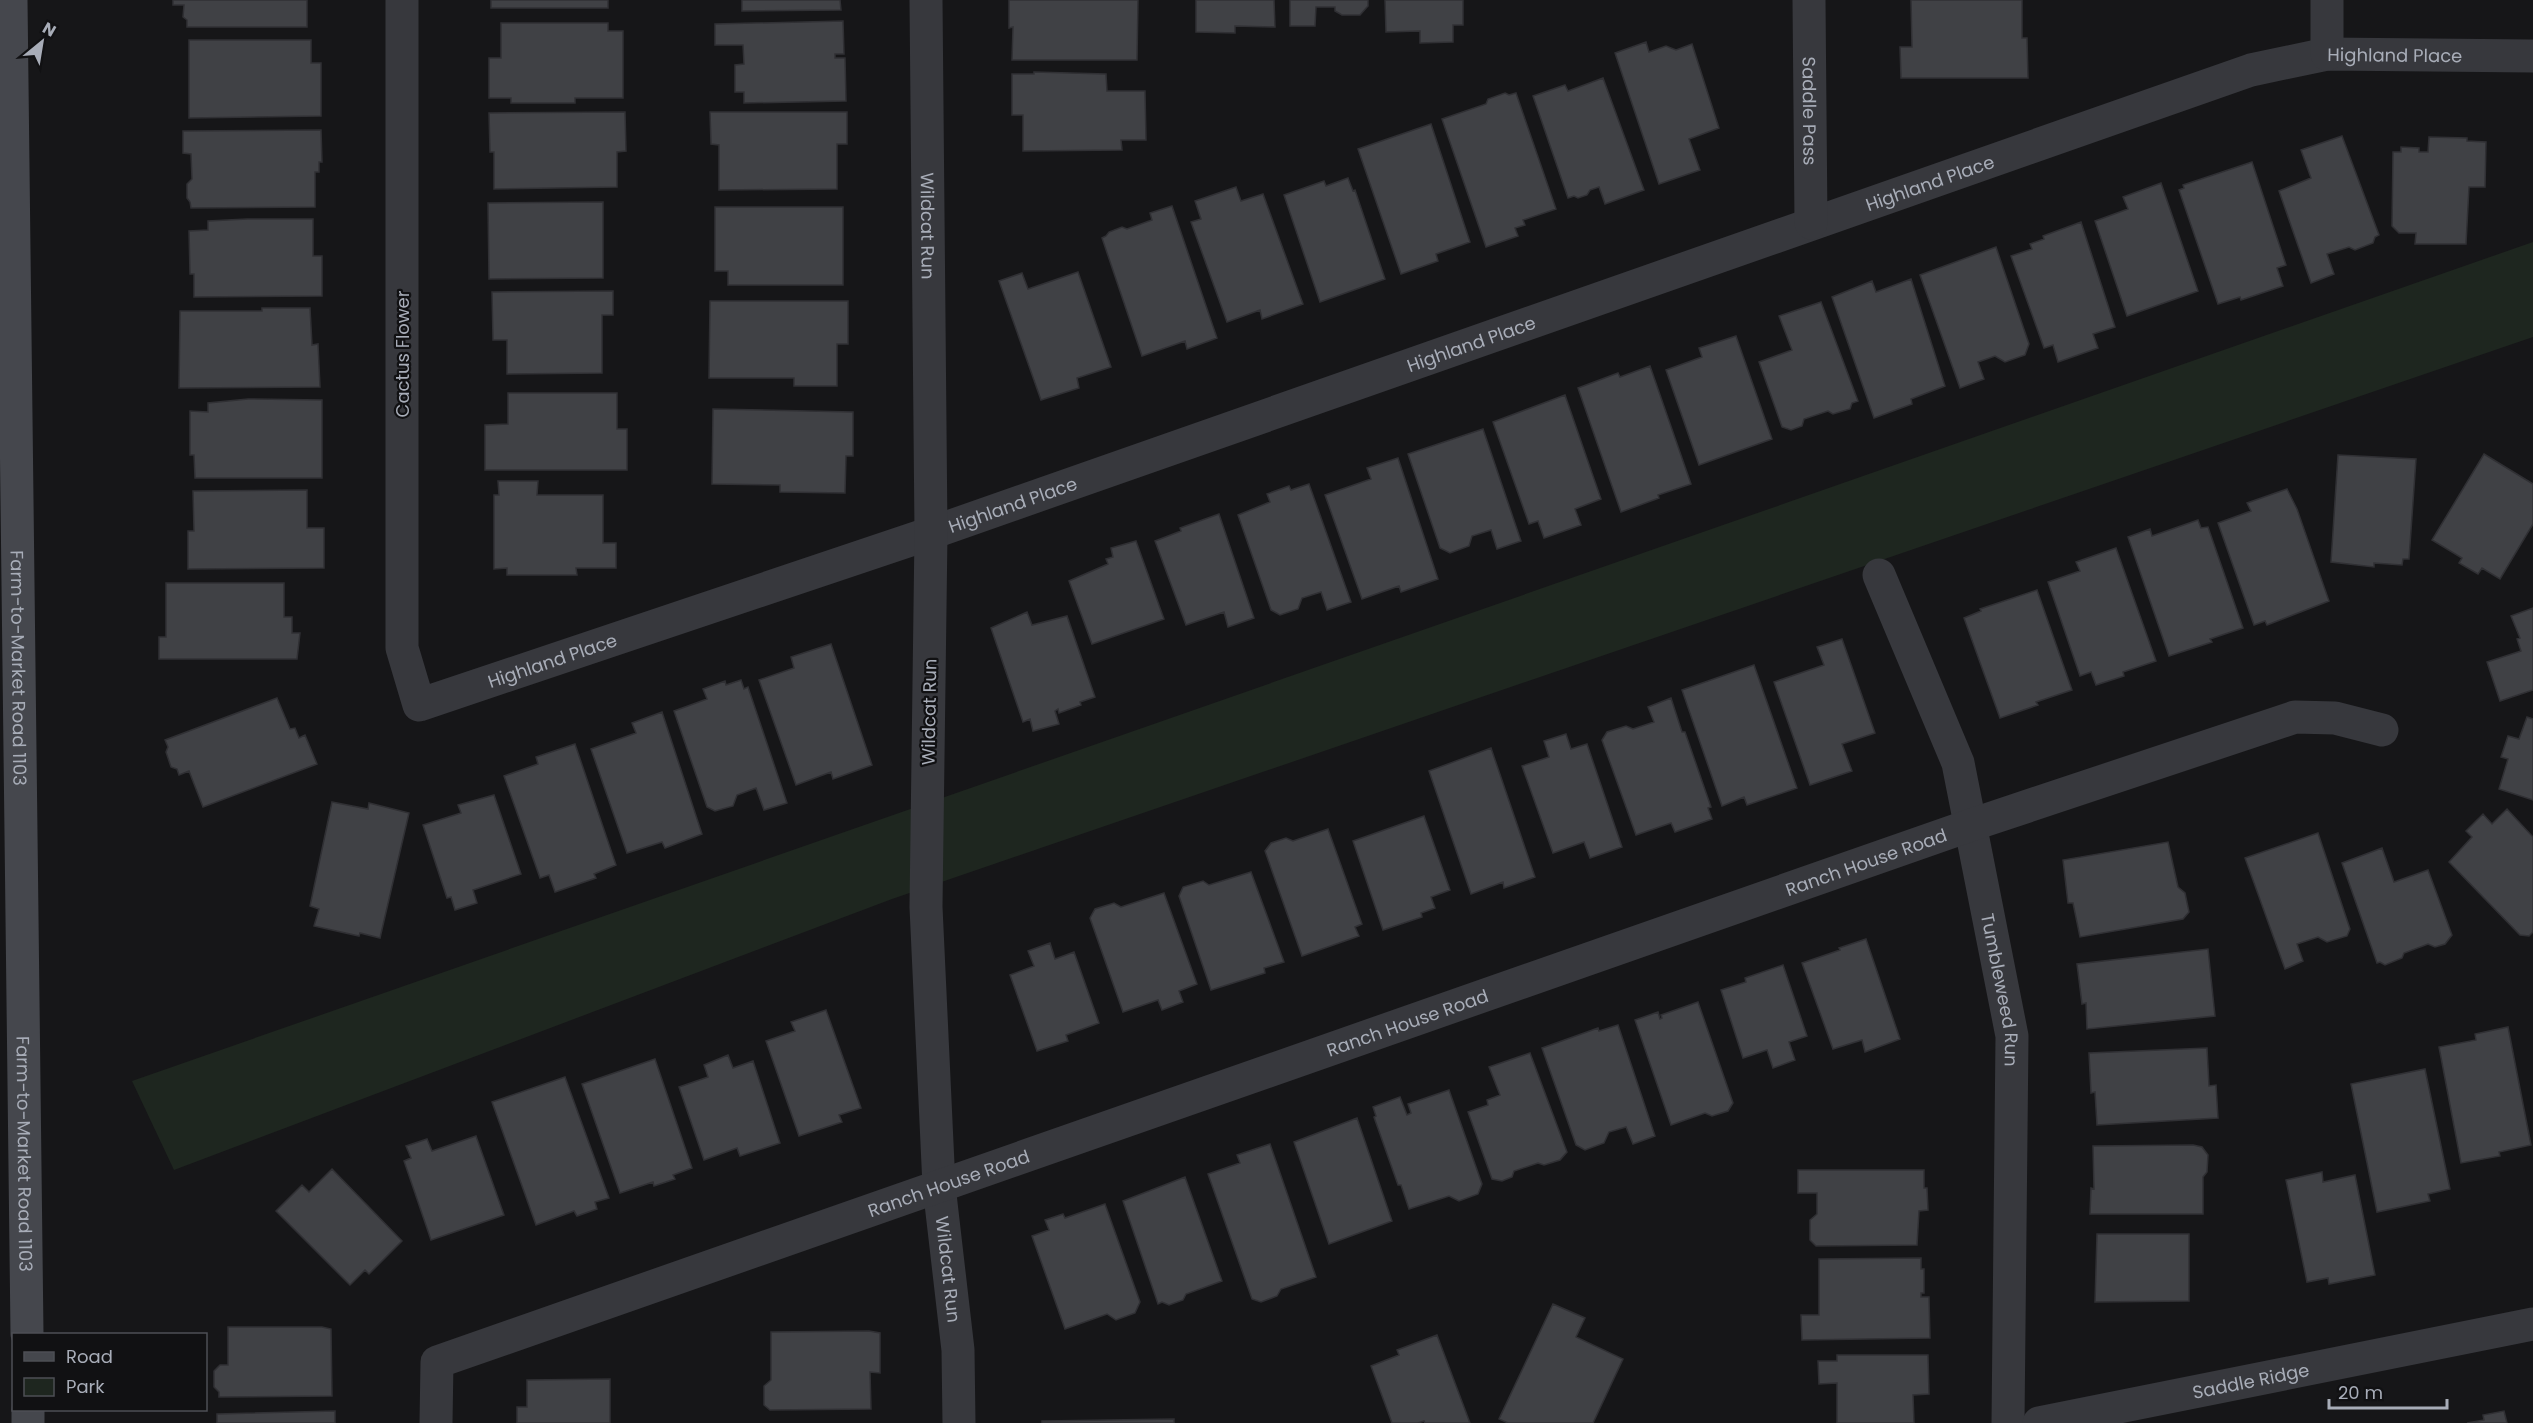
<svg xmlns="http://www.w3.org/2000/svg" width="2533" height="1423" font-family="Poppins,sans-serif">
  <style>
    .green { fill: #1e261f }
    .building { fill: #404145; stroke: #303034; stroke-width: 1.5 }
    .lines { fill: none; stroke-linecap: round; stroke-linejoin: round }
    .minor { stroke: #37383d; stroke-width: 33 }
    .secondary { stroke: #45474d; stroke-width: 33 }
    .labels { text-anchor: middle; dominant-baseline: central; stroke-width: 4.5; stroke-linejoin: round; paint-order: stroke }
    .street-label { font-size: 18px; fill: #a8adb8; stroke: #111113 }
  </style>
  <rect width="100%" height="100%" fill="#161618"/>
  <!-- green -->
  <path class="green" d="M2533,242V337L892,899L174,1170L132,1081Z"/>
  <!-- building -->
  <path class="building" d="M173,0H307V27H187V20L183,17L184,5H173Z
    M491,0H608V8H491Z
    M742,0H840L841,10L742,11Z
    M1009,0H1138L1137,60H1012L1013,27L1009,28Z
    M1196,0H1274L1275,27L1235,26V33L1196,32Z
    M1290,0H1368V6L1360,15H1342L1335,11V7H1316L1315,26H1290Z
    M1385,0H1463V25H1453V42L1420,43V31L1386,32Z
    M1911,0H2022V38H2027L2028,78H1901L1900,47H1912Z
    M843,21L844,54H835V58H845L846,101L744,103V92H735V65L744,64L743,45H715V24Z
    M501,23H608V31H623V98H575V103H511V98H489V58H501Z
    M189,40H311V63H321V116L189,118Z
    M1646,42L1649,52L1666,46L1676,50L1692,44L1719,128L1689,139L1700,170L1659,184L1615,53Z
    M1034,72L1106,74L1107,91H1145L1146,140H1121L1122,150L1023,151V115H1012V74H1034Z
    M1603,78L1644,190L1605,204L1599,187L1590,190L1587,195L1578,198L1574,196L1568,198L1533,96L1565,85L1568,91Z
    M1505,93L1509,95L1516,93L1556,209L1523,220L1525,225L1515,228L1518,236L1486,247L1442,119L1486,104L1488,99Z
    M625,112L626,151L617,152V187L494,189V152H490L489,113Z
    M710,112H847V144H837V189L719,190V145L711,144Z
    M1431,124L1470,242L1436,254L1438,261L1401,274L1358,149Z
    M321,130L322,162H319V172H315V207L191,208L190,202L187,198V184L192,179L191,154L183,153V131Z
    M2342,136L2379,235L2375,237L2373,243L2355,250L2349,247L2327,254L2334,274L2311,283L2279,191L2311,178L2301,150Z
    M2429,137L2467,138V141L2486,142L2485,187H2469L2466,244H2415L2416,233H2399L2392,226L2393,152H2401V147L2419,148V152H2428Z
    M2252,162L2286,265L2277,268L2283,286L2241,300L2240,297L2218,304L2179,190L2184,188L2183,185Z
    M1348,178L1353,191L1355,190L1385,279L1320,302L1284,195L1324,181L1326,186Z
    M2161,183L2198,291L2127,316L2095,221L2128,209L2123,197Z
    M1236,187L1241,201L1263,194L1303,304L1262,319L1260,310L1227,322L1191,222L1201,219L1195,201Z
    M603,202V278L489,279L488,203Z
    M1172,206L1217,338L1187,349L1185,341L1142,356L1102,238L1106,236L1109,232L1122,227L1127,229L1152,220L1150,213Z
    M715,207H843V285H728V271H715Z
    M247,219H313V256H322V296L194,297V274H190L189,231L208,230V221Z
    M2081,222L2115,327L2093,334L2098,348L2058,362L2053,345L2044,348L2011,256L2032,249L2030,244L2044,239L2043,236Z
    M1996,247L2029,344L2025,355L2005,362L1995,356L1978,362L1984,379L1960,388L1920,275Z
    M1078,272L1111,367L1077,378L1079,388L1041,400L999,281L1022,273L1028,289Z
    M1911,279L1945,386L1911,399L1912,404L1874,418L1832,297L1872,281L1876,292Z
    M613,291V315H602V373L507,374V340H493L492,292Z
    M710,301H848V344H837V386H794V378H709Z
    M1821,302L1858,401L1852,403L1850,409L1833,414L1828,411L1804,419L1802,426L1791,430L1782,427L1759,362L1792,350L1779,316Z
    M262,308H310L312,345L318,344L320,387L179,388L180,311H262Z
    M1736,336L1772,439L1699,465L1666,370L1702,357L1699,348Z
    M1650,366L1691,484L1658,495L1659,498L1621,512L1578,388L1618,373L1620,377Z
    M508,393H617V429H627V470H485V425L508,424Z
    M1565,395L1601,499L1575,509L1581,525L1544,538L1538,521L1529,524L1493,422Z
    M248,399L322,400V478H195L194,455H190V411L208,412V403Z
    M713,409L853,412V456H846L845,493L780,492V485L712,484Z
    M1483,429L1521,541L1497,549L1491,530L1472,536L1469,546L1450,553L1440,548L1408,454Z
    M2484,454L2533,484V524L2500,579L2482,568L2478,574L2459,563L2462,558L2432,540Z
    M2338,455L2416,459L2409,559H2403L2402,565L2374,563V567L2331,562Z
    M1398,458L1438,579L1401,592L1399,586L1362,599L1325,495L1371,479L1367,468Z
    M498,481H538L537,495H603V543H616V568H576L577,575H507V568L494,569V495H499Z
    M1309,484L1351,602L1327,610L1321,592L1302,598L1298,609L1280,615L1271,610L1238,515L1270,502L1267,494L1289,486L1291,490Z
    M2287,489L2297,509L2329,601L2267,625L2265,621L2254,625L2218,523L2251,511L2247,503Z
    M307,490V528H324V568L188,569V531H194L193,491Z
    M1219,514L1254,618L1228,627L1224,612L1186,625L1155,541L1181,531L1180,528Z
    M2198,520L2201,528L2208,527L2243,628L2210,639L2212,642L2169,656L2128,537L2150,529L2152,536Z
    M1136,541L1164,619L1092,644L1069,581L1108,564L1106,559L1113,557L1111,548Z
    M2116,548L2156,661L2123,672L2124,676L2096,685L2091,672L2080,676L2048,582L2080,571L2076,562Z
    M166,583H284V617H292V633H300L297,659H159V637H166Z
    M2037,590L2072,690L2036,702L2038,705L2000,718L1964,618L1981,611L1980,609Z
    M2533,608V690L2500,701L2487,662L2521,651L2517,639L2520,638L2511,616Z
    M1027,612L1032,625L1067,616L1095,697L1080,702L1081,705L1059,713L1058,709L1055,711L1059,724L1033,731L1030,719L1023,722L991,628Z
    M1842,639L1875,733L1842,744L1852,771L1810,785L1774,682L1824,665L1817,647Z
    M831,644L872,765L833,779L831,772L796,785L759,680L794,668L791,657Z
    M1754,665L1797,788L1747,805L1744,797L1722,806L1682,690Z
    M741,680L744,689L748,687L787,803L764,810L756,788L737,795L733,806L715,811L707,807L674,711L707,699L703,689L725,681L726,685Z
    M277,698L290,729L295,728L299,738L305,735L317,764L203,807L189,771L179,775L177,769L171,767L166,752L168,747L165,740Z
    M1671,698L1682,732H1685L1711,807L1708,808L1712,819L1675,832L1671,823L1636,835L1602,740L1607,732L1626,726L1633,729L1654,722L1648,707Z
    M662,712L702,834L665,848L662,842L627,853L591,749L636,733L632,723Z
    M2527,717L2533,719V800L2499,789L2508,759L2501,757L2508,736L2519,739Z
    M1566,734L1571,749L1587,744L1622,847L1590,858L1584,842L1553,853L1522,766L1549,757L1544,741Z
    M575,744L616,865L594,874L596,878L555,892L549,875L540,878L504,776L538,764L536,757Z
    M1491,748L1535,877L1504,888L1503,882L1471,894L1429,771Z
    M494,795L521,874L473,890L477,903L455,910L451,897L447,898L423,825L461,813L458,805Z
    M332,802L368,809L369,803L409,813L380,938L360,933L359,936L314,926L319,909L310,906Z
    M2507,809L2533,837V932L2529,936L2520,935L2449,862L2472,837L2466,831L2483,814L2492,824Z
    M1424,816L1450,890L1431,897L1435,908L1421,913L1422,917L1383,930L1353,841Z
    M1328,829L1362,924L1355,927L1359,936L1302,956L1265,851L1271,843L1286,838L1293,841Z
    M2318,833L2350,929L2347,936L2327,942L2318,937L2297,944L2303,961L2285,969L2245,858Z
    M2168,842L2178,887L2185,893L2189,912L2183,919L2080,937L2073,903H2068L2063,860Z
    M2382,848L2394,882L2428,870L2452,935L2445,944L2435,947L2428,944L2404,953L2402,958L2385,965L2380,962L2377,963L2342,863Z
    M1251,872L1284,962L1264,968L1265,973L1211,990L1179,896L1183,887L1203,881L1209,885Z
    M1164,893L1197,984L1179,991L1183,1002L1162,1010L1158,1000L1123,1012L1090,918L1095,909L1114,903L1121,907Z
    M1866,939L1900,1039L1865,1052L1862,1040L1833,1049L1802,963L1840,950L1839,948Z
    M1050,943L1055,959L1074,952L1099,1023L1066,1035L1068,1041L1037,1051L1010,975L1034,966L1028,951Z
    M2208,949L2215,1016L2087,1029L2086,1003L2082,1004L2077,964Z
    M1783,965L1807,1036L1789,1042L1795,1060L1773,1068L1767,1050L1743,1058L1721,990L1746,982L1745,978Z
    M1698,1002L1733,1103L1728,1111L1712,1116L1705,1113L1671,1125L1635,1020L1658,1012L1660,1019L1662,1018L1661,1015Z
    M826,1010L861,1108L839,1115L842,1122L799,1136L766,1041L795,1031L791,1022Z
    M1618,1025L1655,1136L1633,1144L1626,1127L1609,1132L1604,1143L1585,1150L1576,1145L1542,1048L1598,1028L1599,1031Z
    M2508,1027L2531,1145L2499,1152L2500,1156L2461,1163L2439,1047L2476,1040L2475,1034Z
    M2207,1048L2209,1086L2216,1085L2218,1118L2097,1125L2095,1092L2091,1093L2089,1053Z
    M1530,1053L1567,1152L1560,1160L1544,1165L1538,1163L1514,1171L1512,1177L1502,1181L1492,1179L1468,1112L1488,1105L1487,1100L1500,1095L1489,1067Z
    M728,1055L733,1068L753,1061L780,1143L740,1156L737,1148L704,1160L679,1087L708,1077L704,1065Z
    M655,1059L692,1168L673,1175L675,1179L654,1186L653,1182L620,1193L582,1084Z
    M2425,1069L2450,1189L2428,1194L2430,1201L2377,1212L2351,1084Z
    M565,1077L609,1198L595,1202L597,1209L577,1216L574,1211L536,1225L492,1102Z
    M1449,1090L1482,1184L1478,1194L1459,1201L1449,1196L1409,1209L1401,1185H1398L1374,1117L1376,1116L1373,1107L1400,1097L1407,1115L1411,1113L1408,1104Z
    M1357,1118L1392,1221L1329,1244L1294,1142Z
    M476,1136L504,1215L431,1240L404,1161L411,1158L406,1146L427,1139L432,1151Z
    M1270,1144L1316,1277L1281,1289L1277,1296L1261,1302L1252,1299L1208,1174L1240,1163L1237,1155Z
    M2193,1145L2202,1147L2208,1155L2207,1172L2203,1177V1214H2090L2091,1188L2094,1189L2093,1146Z
    M332,1169L402,1241L369,1274L365,1270L350,1285L276,1211L302,1185L309,1192Z
    M1798,1170H1924V1188H1927L1928,1210L1919,1211L1917,1245L1816,1246L1810,1240V1220L1817,1214V1193H1798Z
    M2322,1172L2323,1182L2355,1175L2375,1275L2329,1284L2328,1278L2307,1282L2286,1180Z
    M1185,1177L1222,1281L1186,1294L1183,1300L1169,1305L1162,1302L1158,1304L1123,1201Z
    M1105,1204L1140,1302L1135,1313L1116,1320L1107,1314L1065,1329L1032,1236L1049,1230L1045,1220L1063,1214L1065,1218Z
    M2097,1234H2189V1301L2095,1302Z
    M1921,1258V1269H1924V1293H1921V1297H1929L1930,1338L1802,1340L1801,1315H1819V1259Z
    M1553,1304L1585,1318L1576,1337L1623,1359L1593,1423H1508L1499,1419Z
    M228,1327H322L331,1329L332,1396L219,1397V1392L214,1387V1371L220,1365H228Z
    M869,1331L880,1333V1373L870,1372L871,1409L770,1410L764,1405V1386L771,1380V1332Z
    M1437,1335L1470,1423H1425L1424,1421L1418,1423H1392L1371,1366L1399,1355L1397,1350Z
    M1837,1355H1928L1929,1394L1913,1395L1914,1423H1837V1383L1819,1384L1818,1361H1837Z
    M610,1379V1423H517V1407H527V1380Z
    M335,1411V1423H217V1414Z
    M2504,1411L2507,1423H2467L2484,1420L2483,1415Z
    M1174,1419V1423H1042V1421Z"/>
  <g class="lines">
    <!-- minor -->
    <g class="minor">
      <path id="s1" d="M402,0V648L419,705L931,533L2251,70L2327,54L2533,56"/>
      <path id="s2" d="M926,0L931,533L926,907L939,1186L958,1350L959,1423"/>
      <path id="s3" d="M1809,0L1811,223"/>
      <path d="M2327,54V0"/>
      <path id="s4" d="M1879,575L1958,763L2012,1036L2008,1423"/>
      <path id="s5" d="M436,1423L437,1362L1971,825L2295,717L2335,718L2382,730"/>
      <path id="s6" d="M2039,1423L2533,1324"/>
    </g>
    <!-- secondary -->
    <g class="secondary">
      <path id="s7" d="M11,0L27,1334"/>
      <path d="M28,1410V1423"/>
    </g>
  </g>
  <g class="labels">
    <!-- street labels -->
    <g class="street-label">
      <text stroke="none"><textPath href="#s1" startOffset="2792">Highland Place</textPath></text>
      <text stroke="none"><textPath href="#s3" startOffset="111">Saddle Pass</textPath></text>
      <text stroke="none"><textPath href="#s1" startOffset="2306">Highland Place</textPath></text>
      <text stroke="none"><textPath href="#s2" startOffset="226">Wildcat Run</textPath></text>
      <text stroke="none"><textPath href="#s1" startOffset="1820">Highland Place</textPath></text>
      <text transform="translate(402 354) rotate(-90)">Cactus Flower</text>
      <text stroke="none"><textPath href="#s1" startOffset="1334">Highland Place</textPath></text>
      <text stroke="none"><textPath href="#s1" startOffset="848">Highland Place</textPath></text>
      <text stroke="none"><textPath href="#s7" startOffset="668">Farm-to-Market Road 1103</textPath></text>
      <text transform="translate(929 712) rotate(-89)">Wildcat Run</text>
      <text stroke="none"><textPath href="#s5" startOffset="1575">Ranch House Road</textPath></text>
      <text stroke="none"><textPath href="#s4" startOffset="435">Tumbleweed Run</textPath></text>
      <text stroke="none"><textPath href="#s5" startOffset="1089">Ranch House Road</textPath></text>
      <text stroke="none"><textPath href="#s7" startOffset="1154">Farm-to-Market Road 1103</textPath></text>
      <text stroke="none"><textPath href="#s5" startOffset="603">Ranch House Road</textPath></text>
      <text stroke="none"><textPath href="#s2" startOffset="1270">Wildcat Run</textPath></text>
      <text stroke="none"><textPath href="#s6" startOffset="216">Saddle Ridge</textPath></text>
    </g>
  </g>
  <!-- legend -->
  <rect x="12" y="1333" width="195" height="78" fill="#111113" stroke="#4d4f55" stroke-width="1.5"/>
  <rect x="24" y="1352" width="30" height="9" fill="#45474d" stroke="#4d4f55" stroke-width="1.5"/>
  <text x="66" y="1363" font-size="18" fill="#a8adb8">Road</text>
  <rect x="24" y="1378" width="30" height="18" fill="#1e261f" stroke="#4d4f55" stroke-width="1.5"/>
  <text x="66" y="1393" font-size="18" fill="#a8adb8">Park</text>
  <!-- north arrow -->
  <g transform="translate(42 42) rotate(30)" stroke="#111113" stroke-width="4.5" paint-order="stroke">
  <path d="M0-4.5L10 22L0 15L-10 22Z" fill="#a8adb8"/>
  <text y="-9" font-size="16" font-weight="bold" text-anchor="middle" fill="#a8adb8">N</text>
  </g>
  <!-- scale -->
  <path d="M2329 1399v9h118v-9" fill="none" stroke="#a8adb8" stroke-width="3"/>
  <text x="2338" y="1399" font-size="18" fill="#a8adb8" stroke="#111113" stroke-width="4.5" paint-order="stroke">20 m</text>
</svg>
